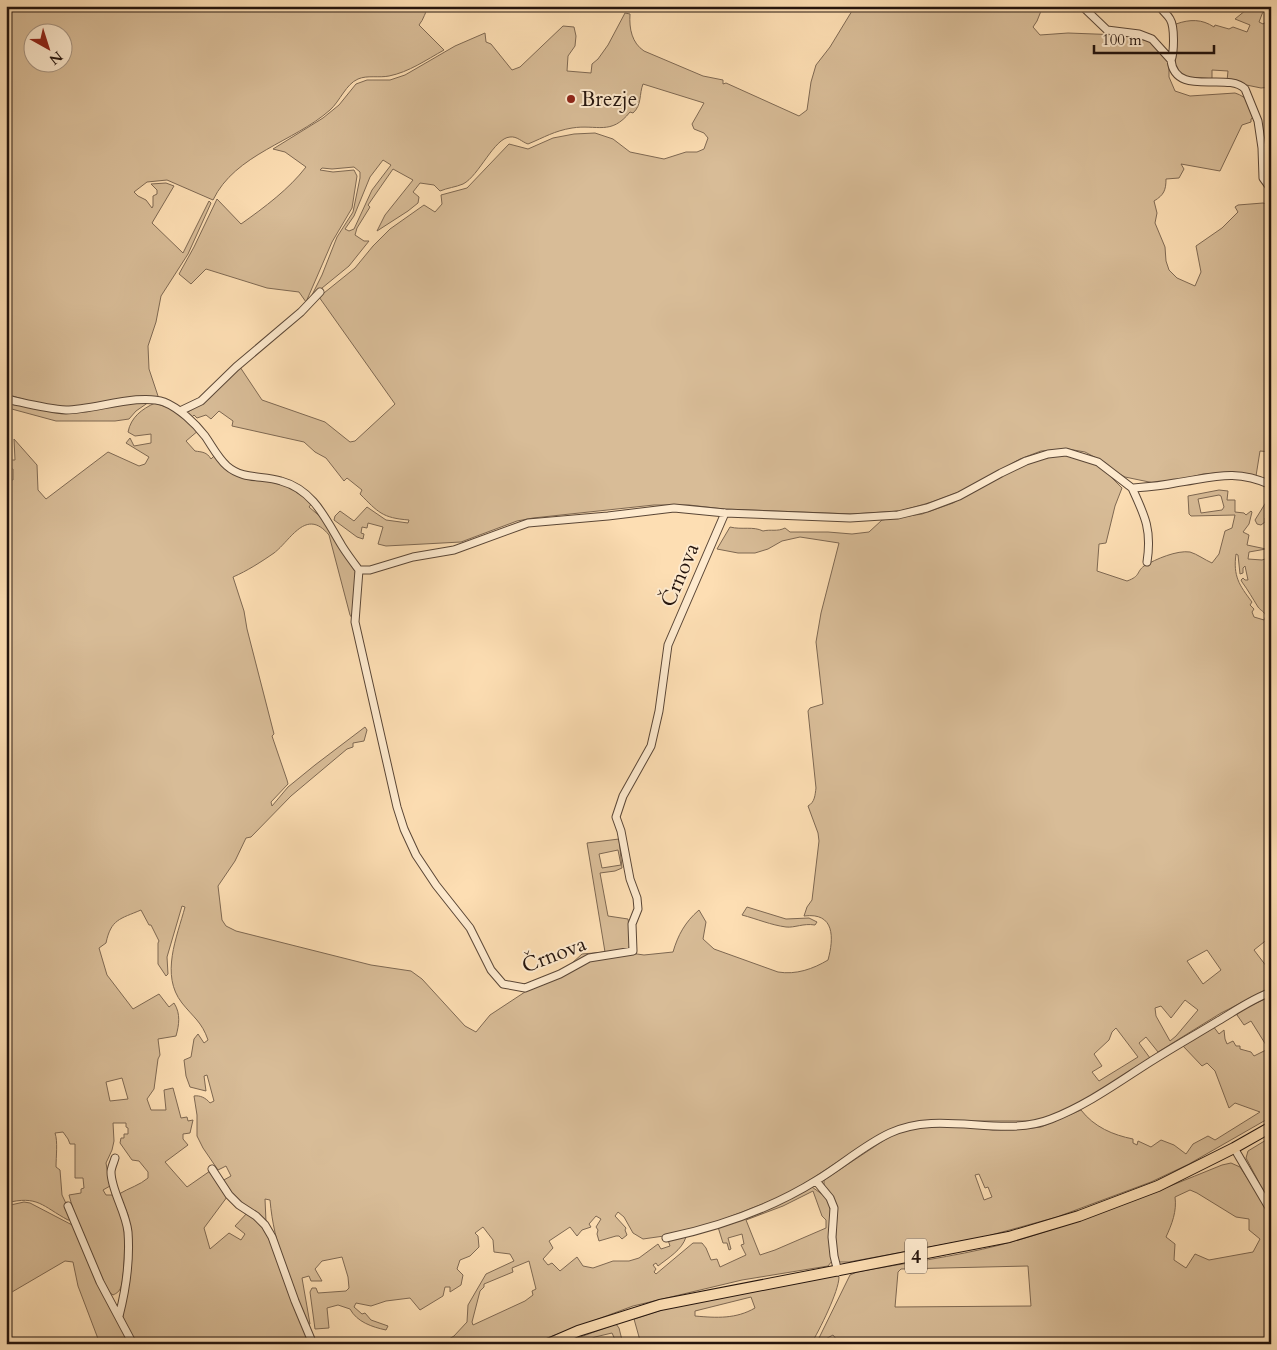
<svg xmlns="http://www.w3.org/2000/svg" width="1277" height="1350" font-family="Cardo,serif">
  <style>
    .green { fill: #d8bc97; stroke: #7e6852; fill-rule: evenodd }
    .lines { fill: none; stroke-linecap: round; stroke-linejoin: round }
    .street-casing { stroke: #5a4636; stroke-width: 9 }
    .primary-casing { stroke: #24140d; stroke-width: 12 }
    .street { stroke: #feeace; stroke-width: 7 }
    .primary { stroke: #fddeb3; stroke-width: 10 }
    .poi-dot { fill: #8f2418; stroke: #feeace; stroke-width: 2 }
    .labels { text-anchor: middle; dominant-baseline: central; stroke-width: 4; stroke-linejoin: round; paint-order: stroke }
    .shield { fill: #feeace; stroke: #655447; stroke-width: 1 }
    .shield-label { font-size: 20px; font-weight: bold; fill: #24140d }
    .poi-label { font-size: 21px; fill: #24140d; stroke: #feeace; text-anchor: start }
    .street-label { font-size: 21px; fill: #24140d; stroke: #feeace }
  </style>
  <rect width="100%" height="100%" fill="#fddeb3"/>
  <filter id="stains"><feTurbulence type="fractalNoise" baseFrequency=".004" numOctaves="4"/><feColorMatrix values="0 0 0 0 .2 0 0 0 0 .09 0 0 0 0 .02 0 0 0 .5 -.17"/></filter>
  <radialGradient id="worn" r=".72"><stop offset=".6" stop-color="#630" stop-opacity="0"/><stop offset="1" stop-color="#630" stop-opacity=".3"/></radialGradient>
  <!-- green -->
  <path class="green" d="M6,6H429C425,12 424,19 419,25L444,50C426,60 409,72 389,76C379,78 367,75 358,79C346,84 340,101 330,110C294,142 235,154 213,200L167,180L147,182L134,192L138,196L146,200L152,208L153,206V196L157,194V190L151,184L166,183L174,186L152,223L183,253L209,201L211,203L188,254L161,296L156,322L148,346L149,369L158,396L155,399L68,408L39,404L6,394ZM32,32H62V62H32Z
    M855,6H1043L1037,21L1033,27L1040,35L1068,33L1121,35L1152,42L1160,50L1169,64V77L1175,91L1190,96L1235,93C1248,97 1251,105 1254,117L1251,119V122L1242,125L1220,171L1181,164L1184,169L1179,178L1166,179C1166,190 1164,195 1154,201L1157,213L1155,223L1165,247L1166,261L1169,270L1177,278L1195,286L1201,272L1196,246L1222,228L1238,212L1235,207L1238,205L1263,203L1271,205V452L1260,451L1256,476L1233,472L1203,474L1183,479L1154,483L1125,477L1116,472L1106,463L1085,452L1068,449L1041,451L1020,459L967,489L932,502L900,511L852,514L724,509L689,505H654L533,518L517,521L461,542L386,546L378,544L383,527L368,523L367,528L362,527L361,533L364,534L363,539L357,537L334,520L335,516L340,511L354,521L367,507L386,520L408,523L409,520C382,518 378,512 360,494L362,490L347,478L344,481L326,458L315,452L304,442L232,426L233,421L219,411L211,419L206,415L197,418L194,415L192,417L186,413L200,405L240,367L262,400L325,422L350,442L355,441L395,404L319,297L355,268L373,246L390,229L424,205L435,212L442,204L441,195L467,188L509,144L528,149L553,138L574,134L595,133L613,139L630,152L664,159L686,152H697L704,149L708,138L704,133L694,129L692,124L704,103L643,84C639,94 642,105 633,113L630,112C611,136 597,124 572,128C554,131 545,137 528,144C522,142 517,136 510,137C494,138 479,176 463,184C456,187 447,188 440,191L434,185L420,183L413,192L419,197L418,203L408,211L377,231L385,215L413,180L393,169L368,205L370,207L357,228L355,235L364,241H369L349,266L311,297L322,275L337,237L353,212L360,178V172L354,167L332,169L322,168L320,170L333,172L354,170L357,176L352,208L332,242L306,302L299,292L267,288L206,269L191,284L179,274L194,247L217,199L241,224C265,207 289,189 306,167L285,152L273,149L323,118L339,105L356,84L367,80H390L405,75L455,46L485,33L486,42L491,44L512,70L520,67L563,26L574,27L576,36L575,46L568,56L567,71L591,73L592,64L598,59L608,45L625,13L630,14C629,29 632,43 644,51L703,76L723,80V84L726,83L799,116L807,110L811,82L816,65L830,47ZM383,160L391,165L372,190L354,229L349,231L345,229L354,216L370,177Z
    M1244,6H1262L1264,9L1259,22L1263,24L1269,20L1271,22V87L1261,88L1227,81L1228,71L1212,70V81C1193,79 1185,82 1175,65L1176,55L1174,27L1176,24C1190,19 1202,19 1214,27L1215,25L1229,29L1233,27L1247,32L1250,25L1235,19L1246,10Z
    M6,400L45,410L149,402L136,411L129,419L115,421H56L8,408L6,407Z
    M155,403L172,409L199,430L186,441L195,451C202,452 207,452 211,459L215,455L225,468L288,486L312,503L309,507L330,525L355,571C357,583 354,592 353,604C352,609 353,615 354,621L350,615L329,535C306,507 291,540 274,553C261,562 247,571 233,577L244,611L247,629L274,734L272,736L287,780L288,784L271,802L272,806L288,787L315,765L365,727L367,730L364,741L353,743V747L347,749L291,796L251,837L246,838L235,861L218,886L222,920L226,926L236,931L371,965L411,971L422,979L465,1026L476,1032L490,1015L531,988L560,974L582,954L605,952L587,843L619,839L622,868L615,871L600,873L608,916L628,919L631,941L628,950L630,953L644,955L673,952C678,935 685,922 699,910L706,922L703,939L714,949L778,972C796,975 813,969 828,960C834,938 835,912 804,916L807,907L812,900L819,841L818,833L808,806C815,802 815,795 816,788L808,711L810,708L823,704L816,642L821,613L839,543L800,537L782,541L768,549L755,553H738L717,549L730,527C742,530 753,526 763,531C771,529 777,532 785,528L790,532H828L852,534L869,532L882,520L922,514L953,503L1014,469L1040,459L1063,455L1091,461L1104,470L1122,488L1115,506L1106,543L1099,544L1097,571L1127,581C1141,576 1136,572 1144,566C1156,559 1177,550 1190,552C1197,554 1205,560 1212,563L1219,554L1225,531L1232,528L1235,515L1191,516L1189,514L1188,496L1219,490L1228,491L1227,500H1235V512L1244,513L1246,515L1251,511L1252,512L1249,524L1243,532L1249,535L1247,545L1266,549L1249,552L1248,559L1262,560L1271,557V939L1269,938L1254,950L1270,971L1271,988L1221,1013L1158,1052L1146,1037L1139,1043L1150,1058L1091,1096L1059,1114L1034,1121H923L866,1143L810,1180L783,1196L706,1226L678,1234L643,1239L633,1233L624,1217L618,1212L615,1216L626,1228L625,1230L627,1235L622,1239L619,1236H616L599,1241L597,1234L598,1230L596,1227L601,1219L596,1216L589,1224L591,1227L582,1230L577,1236L570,1227L549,1241L553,1248L543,1259L548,1265L552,1263L560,1271L577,1257L583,1266L593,1268L613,1261H629L639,1258L658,1244L661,1249L670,1246L668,1240L685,1235L686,1237C682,1250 668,1258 658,1266L656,1263L653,1265L656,1269L654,1272L656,1274L693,1243H702L706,1248L711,1260L717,1259L720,1267L746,1255L741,1245L744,1244L742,1234L728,1238L731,1249L729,1250L727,1243H723L718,1227L781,1202L812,1187L826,1197L830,1203L832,1261L828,1266L742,1280L633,1306L531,1344H441L454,1336L467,1322L468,1305L486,1274L514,1261L510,1254L494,1252L493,1240L483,1227L475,1233L478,1236L479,1247L470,1256L460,1260L457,1269L463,1275L461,1285L450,1292V1287H445L443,1296L420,1310L410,1298L386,1301L371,1306L356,1303L354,1307L362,1314L365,1313L371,1320L388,1326L386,1330C372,1327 357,1322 350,1309L338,1305L327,1308L329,1328L315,1329L310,1292L312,1288H316L318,1293L346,1291L349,1288L348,1277L342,1257L322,1261L315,1269L322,1281H311L309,1276L302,1278L310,1324L308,1325C290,1282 274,1246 270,1200L265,1199L266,1222L233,1197L222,1181L231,1176L226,1166L218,1170L203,1148L197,1136V1115L194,1096C200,1095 206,1098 210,1103L214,1101L207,1075L204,1076L206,1091L190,1087L186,1076L184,1060L191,1057L194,1039L198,1034L204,1043L208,1040C202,1022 193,1017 182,1003C160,975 177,937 185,907L182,906L167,957L168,974L166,976L158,964V943L159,941L151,925H149L141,910C120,919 111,919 106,943L99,948L107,975L133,1009L159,994L169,1007L174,1003C181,1014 179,1025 176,1036L158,1039L160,1055L158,1059L154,1089L147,1099L151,1110H166L164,1090L173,1088L181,1118L187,1117L188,1121L193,1120L190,1133L183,1134V1139L188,1145L165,1162L187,1187L210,1171L227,1197L204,1228L210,1249L229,1233L241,1240L245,1234L235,1226L248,1212L265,1229L311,1344H135L123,1317L128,1225V1215L119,1194C129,1188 140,1185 148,1178V1172L139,1161L132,1160L120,1143L121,1138H124V1134H128V1128L126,1127V1123H113L114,1141L112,1150L106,1163L110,1186L103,1190L106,1195H115C117,1199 121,1204 122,1209C126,1221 125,1277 121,1287C119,1292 117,1293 113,1295L105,1289L74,1213L69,1195L81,1193V1189L84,1188L83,1178H75V1144H70L68,1139L63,1132L55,1133C58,1141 56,1157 56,1167L60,1170L62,1195L72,1216L71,1220H68C42,1206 38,1195 6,1203V481L13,480V469L6,468V460H15L14,439L37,465L38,490L46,499L108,452L139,466L145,464L149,457L126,443L130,438L134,446L151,443V434L135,436L128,432C131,417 142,409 155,403ZM1219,495L1221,496L1224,507L1222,510L1201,513L1198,499ZM1236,554L1238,555L1240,574L1243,573V568L1245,566L1248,580H1245L1243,578L1241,580L1242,582C1248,590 1253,599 1258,607C1261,611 1264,611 1266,616L1264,620L1254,617L1252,612L1254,609L1250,605L1252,602C1239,585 1233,576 1236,554ZM618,850L621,865L602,868L599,854ZM1207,950L1221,970L1203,984L1187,961ZM1185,1000L1198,1010L1176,1036L1170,1041L1156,1016L1155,1008L1161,1006L1171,1018ZM1116,1028L1138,1057L1099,1081L1092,1072L1102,1066L1094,1054L1109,1040L1112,1032ZM122,1078L128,1099L110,1101L106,1082ZM813,1191L822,1216L826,1220V1228L775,1250L760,1255L746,1220L783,1206ZM529,1261L536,1289L532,1291L533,1295L525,1301L473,1325L472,1322L480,1291L484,1287V1284L513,1272L512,1268Z
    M1268,499L1271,500V519L1267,521L1265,518V522L1261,525L1257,524L1255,520Z
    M747,907L786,919L809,918L817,922L815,925C803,923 795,928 786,927C771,925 757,919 742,915Z
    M1271,996V1023L1269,1027L1271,1029V1044L1266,1045L1251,1021L1244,1025L1237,1015V1012Z
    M1213,1026L1219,1034L1224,1030L1225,1039L1227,1044L1233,1041L1236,1046H1240V1049L1251,1052L1254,1056L1266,1050L1269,1055L1271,1054V1117L1189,1164L1151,1182L1057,1217L984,1237L849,1262H840C836,1258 836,1256 836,1251C833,1226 845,1205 824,1186V1180L892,1135L911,1129L926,1127L960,1126L993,1130L1022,1129L1041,1127L1081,1110C1094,1127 1113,1135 1133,1139V1143L1137,1145L1138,1141L1151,1147L1161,1140L1174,1145L1186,1154L1193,1144L1208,1136L1215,1140L1260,1112L1235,1103L1229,1108L1215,1071L1207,1063L1202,1066L1183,1046ZM979,1174L985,1188L988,1187L992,1197L984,1200L975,1175Z
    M1271,1137V1205L1246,1158L1248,1151Z
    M1231,1163L1240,1167L1271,1215V1344H840L833,1335L818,1343V1340L850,1275L857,1272C904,1263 953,1257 1000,1245C1078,1224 1148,1195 1222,1165ZM1190,1190L1197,1193L1236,1217L1249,1219V1230L1260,1239L1253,1252L1209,1260L1195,1254L1186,1268L1174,1260L1175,1244L1166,1237C1172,1224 1177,1211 1175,1197ZM1028,1266L1031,1306L895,1307L898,1272L901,1269Z
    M24,1202L30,1203L76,1227L131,1344H100L78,1286L73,1262L65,1261L12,1292L9,1290L6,1293V1206Z
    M837,1275L839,1277C839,1291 819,1331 811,1344H641L634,1319L674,1306ZM751,1297L755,1308C736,1319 717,1318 695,1316V1311Z
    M616,1324L619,1328L623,1344H617L612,1333L595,1337L581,1344H561Z"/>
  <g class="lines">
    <!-- street casing -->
    <g class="street-casing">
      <path id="street" d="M1082,6L1107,30L1139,34L1152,39L1171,60
        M1160,6C1162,11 1167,14 1170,19C1175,27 1174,53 1171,60C1175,98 1228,71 1245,89L1258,121L1262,148L1263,178L1271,189
        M6,399C25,403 46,409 66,410C94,410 139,393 164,402C179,408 195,423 205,436C212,446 218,458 227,466C243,480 263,475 281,481C314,490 326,520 342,546C347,554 353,562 359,570H370L413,557L454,550L528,523L608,516L674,508L725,513L850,518L898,515L927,508L959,496L1001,473L1026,461L1048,454L1066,452L1098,462L1132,488C1146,487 1161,486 1175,483C1212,478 1234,468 1271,485
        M180,411L201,401L236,367L301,312L320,292
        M1132,488C1145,516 1152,530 1147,562
        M359,570L355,622L397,807L404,829L416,855L436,885L470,928L491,970L503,984L525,988L560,974L589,958L633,951L632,924L638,909L637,898L630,879L621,831L616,817L623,796L651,746L659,711L668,645L725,513
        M1234,1148L1271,1211
        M115,1158C114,1162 111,1168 111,1172C111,1190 126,1212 128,1232C130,1259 126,1289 119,1316
        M212,1169L229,1195L239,1205L256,1216L265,1225L272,1237L295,1301L313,1344
        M816,1181L830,1198L834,1208L832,1237L834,1256L838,1272
        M68,1206L100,1282L133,1344
        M666,1238C718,1227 772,1208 817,1180C842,1165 864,1145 890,1133C941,1109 1001,1139 1051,1119C1087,1105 1117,1083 1150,1062C1172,1048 1195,1035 1218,1021C1235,1011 1252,999 1271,992"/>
    </g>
    <!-- primary casing -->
    <g class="primary-casing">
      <path id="primary" d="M548,1344L578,1331L660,1305L1009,1237L1079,1216L1158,1186L1234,1148L1271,1127"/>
    </g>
    <!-- street -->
    <use href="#street" class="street"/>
    <!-- primary -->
    <use href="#primary" class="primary"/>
  </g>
  <!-- markers -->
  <circle class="poi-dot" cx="571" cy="99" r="5"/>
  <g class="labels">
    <!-- shield labels -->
    <rect class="shield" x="905" y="1238.5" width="22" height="35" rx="4"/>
    <g class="shield-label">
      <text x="916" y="1256">4</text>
    </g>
    <!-- poi labels -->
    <g class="poi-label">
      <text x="581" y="99">Brezje</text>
    </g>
    <!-- street labels -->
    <g class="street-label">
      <text transform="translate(680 575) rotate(-67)">Črnova</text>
      <text transform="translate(554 955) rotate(-21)">Črnova</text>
    </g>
  </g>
  <!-- margin -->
  <rect width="1277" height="1350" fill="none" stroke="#fddeb3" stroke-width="25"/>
  <rect x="8" y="8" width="1262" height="1335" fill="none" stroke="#24140d" stroke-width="2.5"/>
  <rect x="12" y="12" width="1252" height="1325" fill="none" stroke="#24140d"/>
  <!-- north arrow -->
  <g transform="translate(48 48) rotate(141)"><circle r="24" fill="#feeace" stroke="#a79481"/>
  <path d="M0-4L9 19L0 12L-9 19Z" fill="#8f2418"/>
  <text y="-8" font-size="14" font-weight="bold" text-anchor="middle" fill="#24140d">N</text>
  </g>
  <!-- scale -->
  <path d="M1094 45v8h120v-8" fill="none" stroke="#24140d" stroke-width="2.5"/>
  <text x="1102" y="45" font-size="15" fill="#24140d" stroke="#feeace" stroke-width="4" paint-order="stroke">100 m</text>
  <rect width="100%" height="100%" filter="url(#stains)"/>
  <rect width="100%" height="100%" fill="url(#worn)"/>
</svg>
